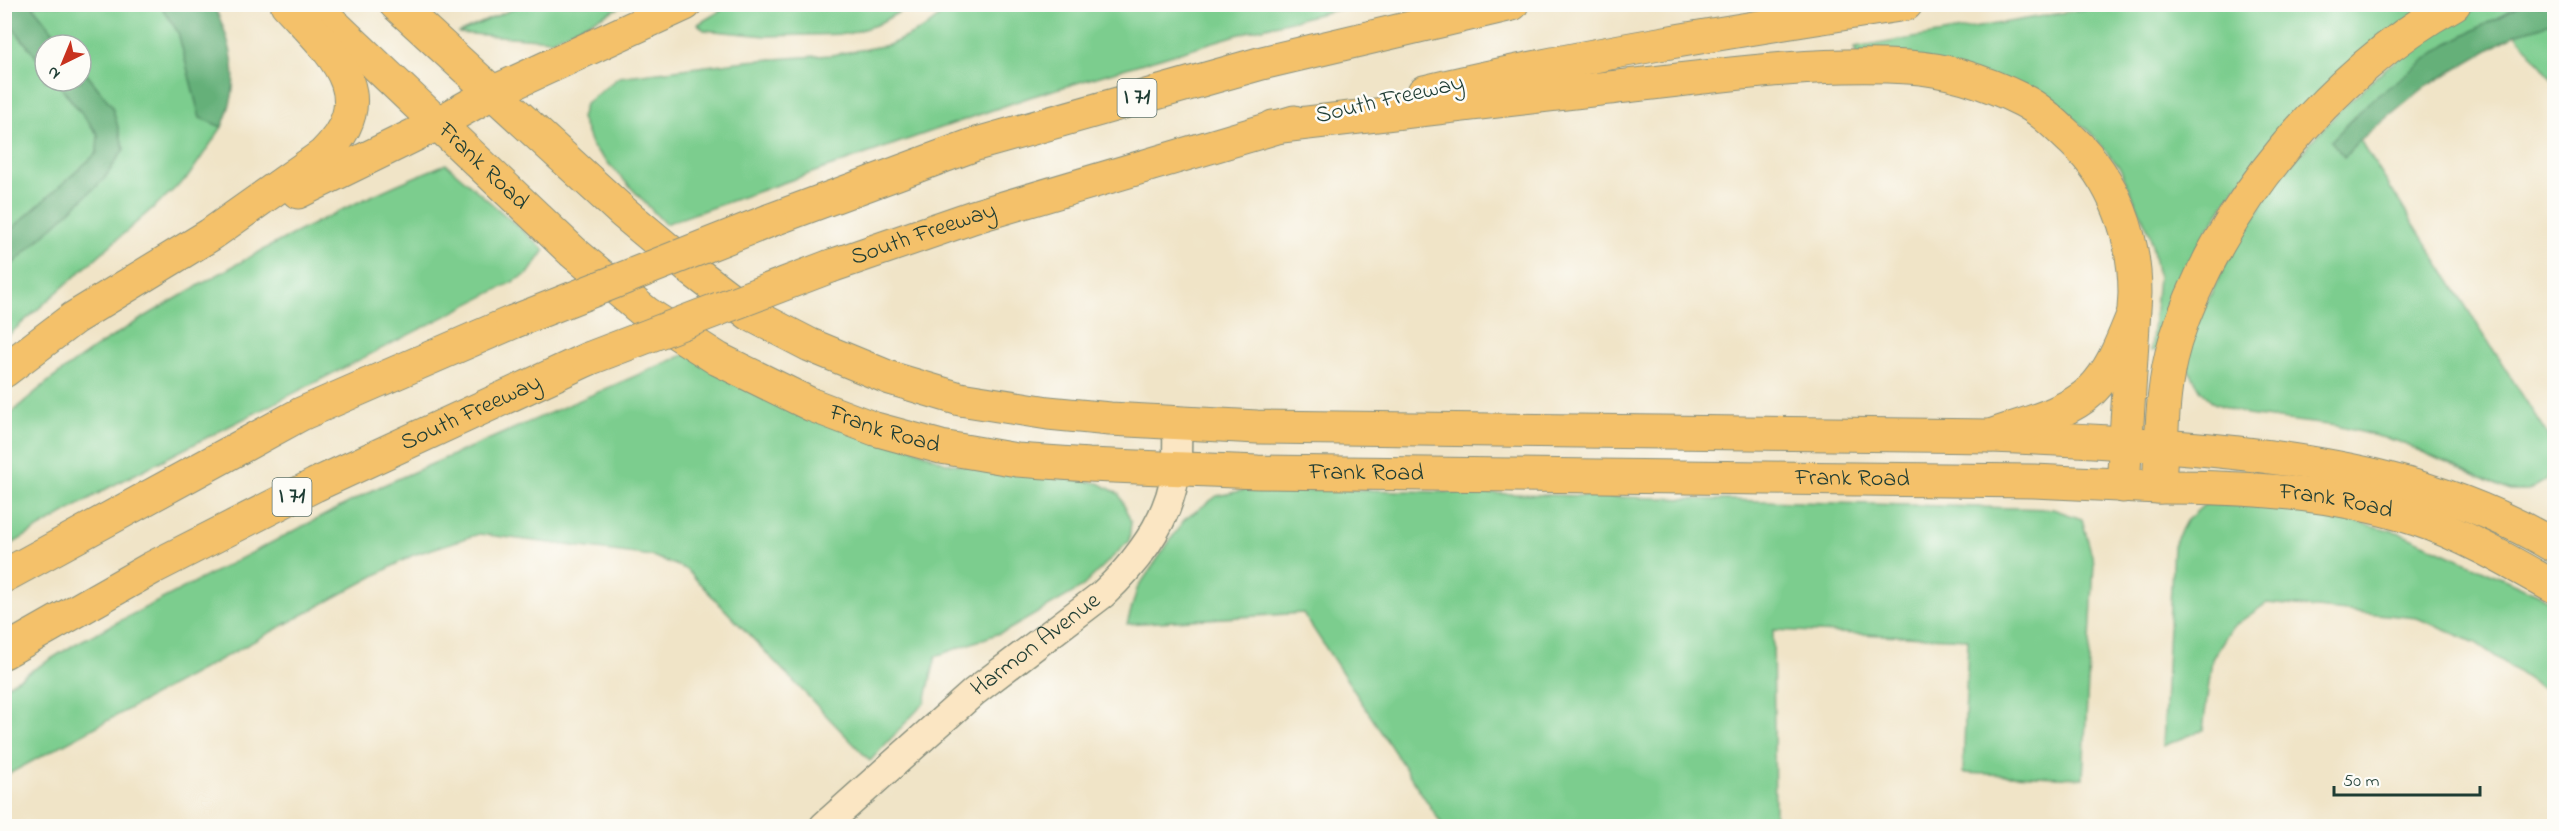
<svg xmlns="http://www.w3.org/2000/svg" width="2559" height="831" font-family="'Indie Flower',sans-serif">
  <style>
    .green { fill: #7ccd8e; stroke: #4e8561; stroke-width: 1.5 }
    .forest { fill: #65b079; stroke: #427656; stroke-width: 1.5 }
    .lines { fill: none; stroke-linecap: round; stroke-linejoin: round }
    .secondary-casing { stroke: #88907e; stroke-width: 31 }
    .primary-casing { stroke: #88907e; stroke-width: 35 }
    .highway-casing { stroke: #88907e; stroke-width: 35 }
    .secondary { stroke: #fbe6c3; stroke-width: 28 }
    .primary { stroke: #f4c16a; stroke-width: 33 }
    .highway { stroke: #f4c16a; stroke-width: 33 }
    .highway-bridge-casing { stroke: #88907e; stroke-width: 35; stroke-linecap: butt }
    .highway-bridge { stroke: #f4c16a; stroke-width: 33 }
    .labels { text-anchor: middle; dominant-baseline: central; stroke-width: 5; stroke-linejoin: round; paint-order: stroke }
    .shield { fill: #fdfcf7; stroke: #62766e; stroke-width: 1.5 }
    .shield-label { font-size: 22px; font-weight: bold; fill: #1f3d34 }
    .street-label { font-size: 24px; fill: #1f3d34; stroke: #fdfcf7 }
  </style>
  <rect width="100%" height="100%" fill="#fdfcf7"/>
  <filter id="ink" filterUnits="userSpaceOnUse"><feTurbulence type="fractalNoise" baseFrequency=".0167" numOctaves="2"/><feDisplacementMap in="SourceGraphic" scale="12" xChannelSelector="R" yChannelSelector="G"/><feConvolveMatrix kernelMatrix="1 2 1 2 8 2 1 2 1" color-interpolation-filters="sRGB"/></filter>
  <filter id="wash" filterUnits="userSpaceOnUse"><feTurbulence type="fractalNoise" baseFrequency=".008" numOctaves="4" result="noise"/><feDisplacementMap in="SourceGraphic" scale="24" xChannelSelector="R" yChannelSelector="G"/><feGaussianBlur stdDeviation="1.35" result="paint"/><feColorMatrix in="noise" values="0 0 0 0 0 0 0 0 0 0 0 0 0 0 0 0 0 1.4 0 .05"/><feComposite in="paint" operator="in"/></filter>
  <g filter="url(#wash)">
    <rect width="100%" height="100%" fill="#f0e4c7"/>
    <!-- green -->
    <path class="green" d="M732,4H912V5L876,25L848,34L766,36L704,30L698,24Z
      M956,4H1356V5L1250,31L1030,97L665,224L592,146L581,118L585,104L619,77L746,61L831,55L889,45L923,29Z
      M32,5H160L178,32L200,118L222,127L188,177L5,338V271L104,179L124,149L112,106L81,67V45H64Z
      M522,5V4L625,5L552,40L458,33Z
      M2108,5H2428L2237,186L2202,238L2163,321L2157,350L2151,351L2158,277L2150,234L2120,168L2090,132L2048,98L1857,56L1854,48Z
      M2485,5H2522L2447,44L2344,157L2360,140L2547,434L2554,456L2546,480L2528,491H2510L2397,441L2336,426L2247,415L2214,403L2201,391L2187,367L2188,343L2224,266L2277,180L2340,110L2387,67L2463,14Z
      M4,17L45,68V81H56L98,135L97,153L5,235Z
      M2554,22V82L2516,34Z
      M446,164L545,250L528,274L106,489L5,548V419C58,368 121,330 184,294C270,244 353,201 446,164Z
      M695,350L946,463L1099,483L1119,494L1131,522L1129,541L1081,588L1008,630L936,656L925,702L870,761L686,569L652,556L479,534L413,555L5,776V687L77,643L379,487Z
      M1259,487L2053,509L2082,519L2094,563L2083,778L1963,773L1968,639L1773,630L1775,826H1443L1303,613L1127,624L1137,589L1184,520L1217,496Z
      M2205,504L2299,507L2401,533L2544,597L2554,606V697L2476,643L2417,618L2267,603L2231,628L2212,659L2203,730L2163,746L2173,546L2186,521Z"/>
    <!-- forest -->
    <path class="forest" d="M5,4L32,5L64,45H45V68L5,17Z
      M160,5H213C227,30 238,66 232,96C230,106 226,117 222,127L200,118L178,32Z
      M2522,5H2554V22L2516,34L2425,87L2360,140L2344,157L2331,141L2369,102L2447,44Z
      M81,67L112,106L124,149L104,179L5,271V235L97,153L98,134L56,81H81Z"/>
  </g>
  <g filter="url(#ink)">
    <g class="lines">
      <!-- secondary casing -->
      <g class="secondary-casing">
        <g id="secondary">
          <path id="s1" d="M824,826L974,692L1103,594C1138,561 1171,517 1176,468C1178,453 1177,436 1177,421"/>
        </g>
      </g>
      <!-- primary casing -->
      <g class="primary-casing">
        <g id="primary">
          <path d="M1991,436C2065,439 2137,443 2210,450C2331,462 2449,483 2554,546"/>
          <path id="s2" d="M2159,487C2245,487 2333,492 2416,519C2464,535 2510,562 2554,587"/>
        </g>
      </g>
      <!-- highway casing -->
      <g class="highway-casing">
        <g id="highway">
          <path id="s3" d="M312,4L573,252L646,313L718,359L812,405L875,429L941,447L1017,460L1089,465L1258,472L2034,481L2159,487C2162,440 2161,388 2175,342C2216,210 2333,70 2454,4"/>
          <path d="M396,4L624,213L691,269L750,314L810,345L890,378L960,399L1048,413L1110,419L1257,427L1990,436C2020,425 2067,414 2091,391C2112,370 2122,342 2133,315"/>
          <path d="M1424,92C1583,54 1744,29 1906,4"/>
          <path d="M1273,127C1382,114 1491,102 1600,89C1702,78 1806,61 1908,67C1947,69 1988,83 2022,100C2042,110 2057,126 2073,141C2114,180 2135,236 2135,293L2123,486"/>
          <path d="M298,192L437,124L492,93L685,4"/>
          <path d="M771,220L973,145L1262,63L1512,4"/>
          <path id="s4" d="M831,266L973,217L1294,122"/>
          <path d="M4,371L74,318L210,235L323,155C384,95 331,52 287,4"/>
          <path d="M4,576L301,414L513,322"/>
          <path id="s5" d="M4,652L152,568L315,485L588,359"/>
        </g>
      </g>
      <!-- secondary -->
      <use href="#secondary" class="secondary"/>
      <!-- primary -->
      <use href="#primary" class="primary"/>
      <!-- highway -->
      <use href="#highway" class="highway"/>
      <!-- highway-bridge casing -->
      <g class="highway-bridge-casing">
        <path id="highway-bridge" d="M513,322L771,220
          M588,359L831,266"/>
      </g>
      <!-- highway-bridge -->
      <use href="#highway-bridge" class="highway-bridge"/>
    </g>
  </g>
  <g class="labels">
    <!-- shield labels -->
    <g class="shield">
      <rect x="1117.5" y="79" width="39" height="38" rx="4.5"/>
      <rect x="272.5" y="478" width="39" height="38" rx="4.5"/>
    </g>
    <g class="shield-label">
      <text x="1137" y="98">I 71</text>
      <text x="292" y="497">I 71</text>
    </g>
    <!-- street labels -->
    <g class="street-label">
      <text transform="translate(1390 100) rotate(-13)">South Freeway</text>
      <text stroke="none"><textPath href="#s3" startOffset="236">Frank Road</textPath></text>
      <text stroke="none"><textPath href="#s4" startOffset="98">South Freeway</textPath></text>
      <text stroke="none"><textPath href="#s5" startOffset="525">South Freeway</textPath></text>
      <text stroke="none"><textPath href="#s3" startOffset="722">Frank Road</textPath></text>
      <text stroke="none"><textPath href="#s3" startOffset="1208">Frank Road</textPath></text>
      <text stroke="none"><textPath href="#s3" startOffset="1694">Frank Road</textPath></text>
      <text stroke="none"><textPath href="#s2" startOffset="178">Frank Road</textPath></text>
      <text stroke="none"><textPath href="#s1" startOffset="279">Harmon Avenue</textPath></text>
    </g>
  </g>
  <!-- margin -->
  <rect width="2559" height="831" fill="none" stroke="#fdfcf7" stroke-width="24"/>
  <!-- north arrow -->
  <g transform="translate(63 63) rotate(223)"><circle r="28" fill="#fdfcf7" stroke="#a4b0a9" stroke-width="1.5"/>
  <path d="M0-4.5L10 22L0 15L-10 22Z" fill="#c8321e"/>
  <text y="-9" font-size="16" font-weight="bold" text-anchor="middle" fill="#1f3d34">N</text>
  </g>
  <!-- scale -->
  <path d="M2334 786v9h146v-9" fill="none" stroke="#1f3d34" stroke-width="3"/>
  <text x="2343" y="786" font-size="18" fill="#1f3d34" stroke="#fdfcf7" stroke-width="4.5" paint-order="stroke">50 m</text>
</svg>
